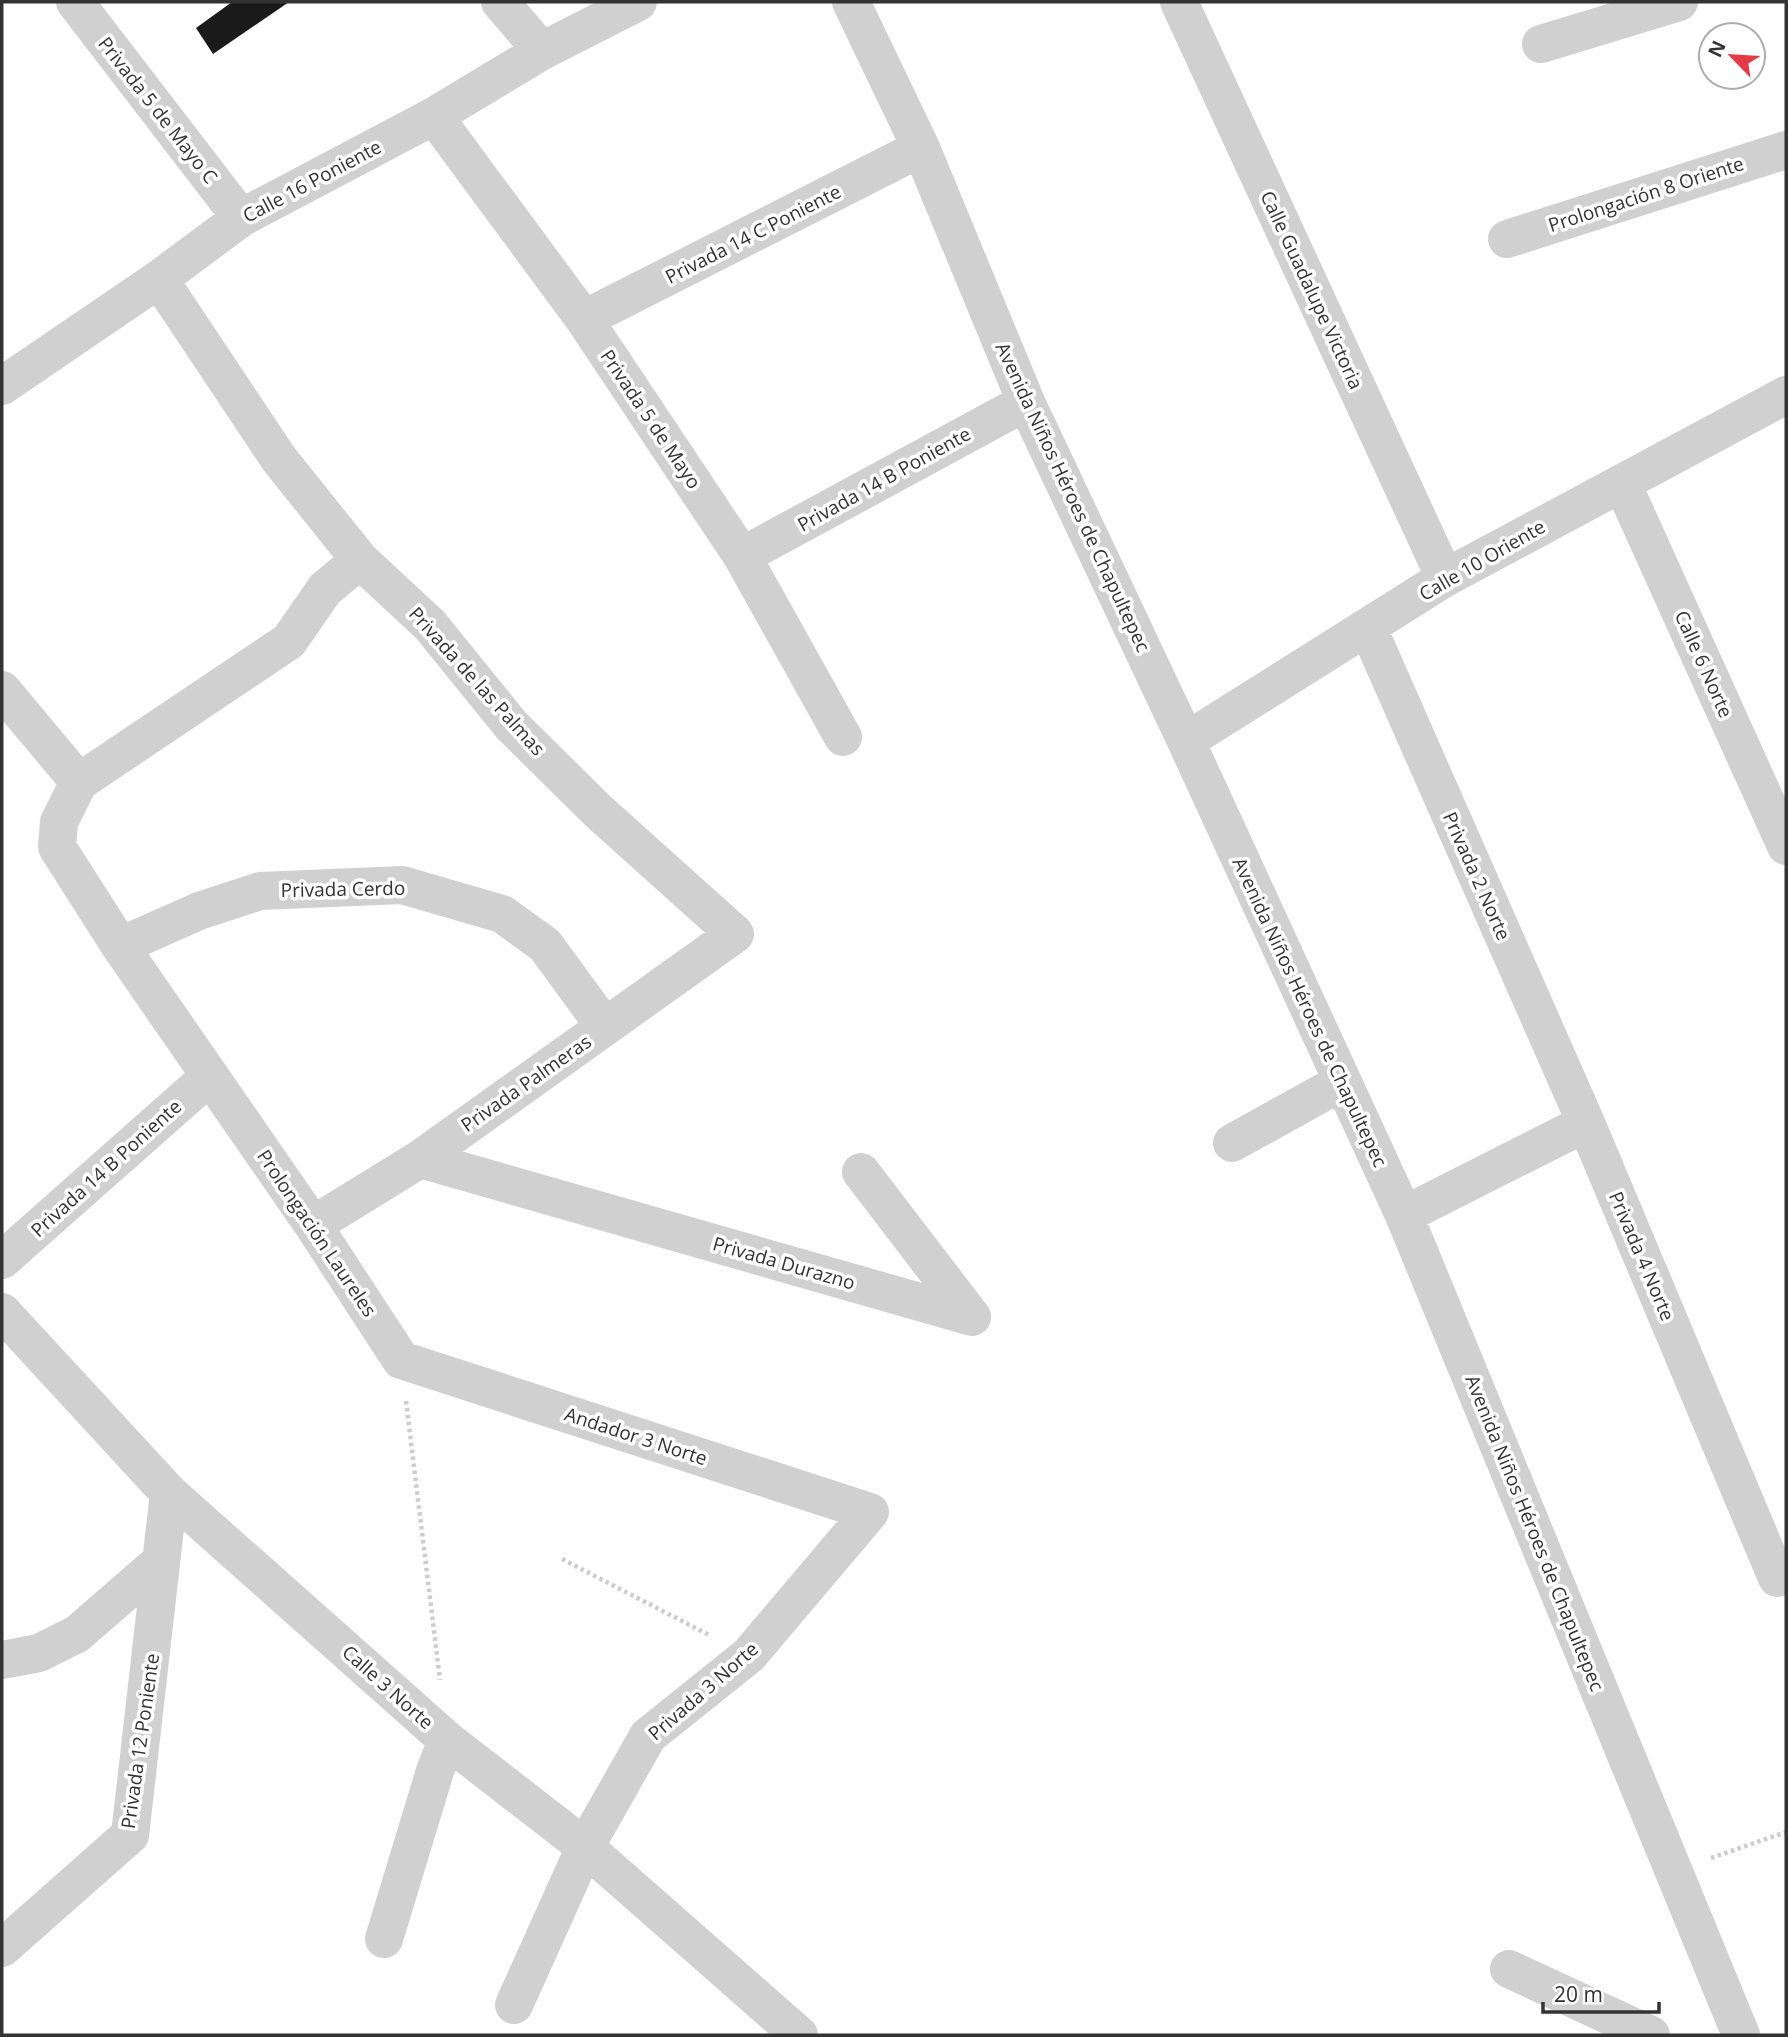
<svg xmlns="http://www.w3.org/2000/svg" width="1788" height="2037" font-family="'Open Sans',sans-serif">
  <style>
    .building { fill: #1a1a1a }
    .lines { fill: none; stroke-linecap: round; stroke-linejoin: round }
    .path { stroke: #cdcdcd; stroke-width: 4.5; stroke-dasharray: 3.5 3.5; stroke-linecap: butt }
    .minor { stroke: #d0d0d0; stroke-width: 38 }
    .labels { text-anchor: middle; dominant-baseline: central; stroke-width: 7; stroke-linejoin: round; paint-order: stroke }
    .street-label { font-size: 19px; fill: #333; stroke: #fff }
  </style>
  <rect width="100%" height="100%" fill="#fff"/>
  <!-- building -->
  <path class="building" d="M232,2H289L213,54L196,28Z"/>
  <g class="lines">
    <!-- path -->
    <path class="path" d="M406,1401L440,1680
      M562,1559L711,1636
      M1711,1858L1786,1832"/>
    <!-- minor -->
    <path class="minor" d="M75,2L241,218
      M500,2L542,51
      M851,2L921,148L1026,402L1186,741L1404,1215L1741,2035
      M1179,2L1445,578
      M1541,44L1679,2
      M434,116L584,319L742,556L843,737
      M1507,239L1786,150
      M159,279L279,459L360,560L430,625L511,725L598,811L735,934L420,1159L313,1225
      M584,319L921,148
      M2,386L159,279L241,218L434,116L542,51L638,2
      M1622,483L1786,846
      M742,556L1026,402
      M360,560L325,589L289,641L79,782L59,822L57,847L120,946L313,1225L401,1360L870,1512L749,1655L648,1736L585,1847L514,2005
      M1368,628L1586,1123L1777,1578L1786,1573
      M2,690L79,782
      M1186,741L1445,578L1786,395
      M120,946L199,911L260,891L402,885L502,914L545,945L605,1027
      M1232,1143L1342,1082
      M420,1159L972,1317
      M861,1172L972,1317
      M1404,1215L1586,1123
      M2,1260L210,1076
      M2,1312L169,1493L447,1740L585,1847L799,2035
      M2,1660L39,1653L77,1634L160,1562
      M384,1939L435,1771L447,1740
      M2,1948L130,1835L169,1493
      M1509,1969L1651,2035"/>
  </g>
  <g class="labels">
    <!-- street labels -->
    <g class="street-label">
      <text transform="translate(158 110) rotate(52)">Privada 5 de Mayo C</text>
      <text transform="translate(312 181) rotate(-28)">Calle 16 Poniente</text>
      <text transform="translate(1646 194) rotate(-18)">Prolongación 8 Oriente</text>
      <text transform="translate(753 234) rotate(-27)">Privada 14 C Poniente</text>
      <text transform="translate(1312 290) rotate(65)">Calle Guadalupe Victoria</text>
      <text transform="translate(651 419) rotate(56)">Privada 5 de Mayo</text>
      <text transform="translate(884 479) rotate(-29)">Privada 14 B Poniente</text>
      <text transform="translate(1073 497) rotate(65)">Avenida Niños Héroes de Chapultepec</text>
      <text transform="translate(1482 560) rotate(-30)">Calle 10 Oriente</text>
      <text transform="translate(1704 664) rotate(66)">Calle 6 Norte</text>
      <text transform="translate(477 681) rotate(48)">Privada de las Palmas</text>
      <text transform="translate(1477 876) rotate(66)">Privada 2 Norte</text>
      <text transform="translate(343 889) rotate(-1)">Privada Cerdo</text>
      <text transform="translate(1310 1012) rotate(65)">Avenida Niños Héroes de Chapultepec</text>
      <text transform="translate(526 1083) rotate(-35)">Privada Palmeras</text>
      <text transform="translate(106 1168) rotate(-42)">Privada 14 B Poniente</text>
      <text transform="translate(317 1233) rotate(56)">Prolongación Laureles</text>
      <text transform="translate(1642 1256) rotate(67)">Privada 4 Norte</text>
      <text transform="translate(784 1263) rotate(16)">Privada Durazno</text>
      <text transform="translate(636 1436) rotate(18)">Andador 3 Norte</text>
      <text transform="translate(1535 1533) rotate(68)">Avenida Niños Héroes de Chapultepec</text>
      <text transform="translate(388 1687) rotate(42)">Calle 3 Norte</text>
      <text transform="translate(703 1691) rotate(-41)">Privada 3 Norte</text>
      <text transform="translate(140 1741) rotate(-82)">Privada 12 Poniente</text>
    </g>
  </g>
  <!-- border -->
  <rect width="1788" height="2037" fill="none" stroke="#333333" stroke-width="7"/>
  <!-- north arrow -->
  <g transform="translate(1732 56) rotate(295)"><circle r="33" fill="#ffffff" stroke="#adadad" stroke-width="2"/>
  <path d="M0-5L12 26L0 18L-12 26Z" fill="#e63946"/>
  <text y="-10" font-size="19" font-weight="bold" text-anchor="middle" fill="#333333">N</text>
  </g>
  <!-- scale -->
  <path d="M1543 2002v10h116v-10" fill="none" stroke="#333333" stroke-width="3.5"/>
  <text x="1554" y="2002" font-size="21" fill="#333333" stroke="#ffffff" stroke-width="5" paint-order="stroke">20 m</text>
</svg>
